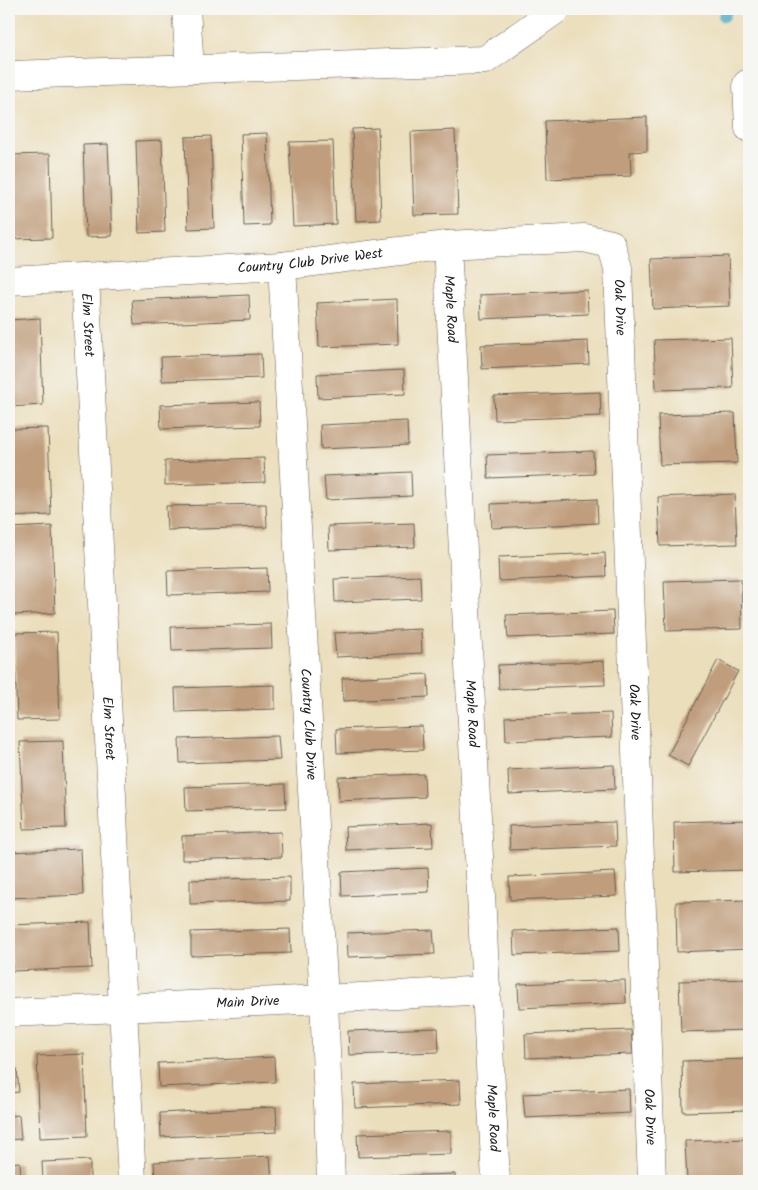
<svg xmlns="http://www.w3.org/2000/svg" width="758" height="1190" font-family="Kalam,sans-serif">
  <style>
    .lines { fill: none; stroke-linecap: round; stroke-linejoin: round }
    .stream { stroke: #45aac4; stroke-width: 12 }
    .building { fill: #c09e7d }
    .minor-casing { stroke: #646054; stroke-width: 29 }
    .minor { stroke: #fff; stroke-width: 28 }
    .labels { text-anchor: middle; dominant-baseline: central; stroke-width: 4; stroke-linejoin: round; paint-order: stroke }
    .street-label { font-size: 14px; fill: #1c1c1c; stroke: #f6f6f2 }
  </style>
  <rect width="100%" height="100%" fill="#f6f6f2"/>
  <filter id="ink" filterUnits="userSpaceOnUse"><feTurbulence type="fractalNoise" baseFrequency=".02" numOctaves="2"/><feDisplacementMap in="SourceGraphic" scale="10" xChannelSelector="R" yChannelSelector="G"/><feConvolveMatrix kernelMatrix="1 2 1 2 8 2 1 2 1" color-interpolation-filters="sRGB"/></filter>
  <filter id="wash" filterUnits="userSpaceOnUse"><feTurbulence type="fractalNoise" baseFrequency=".0096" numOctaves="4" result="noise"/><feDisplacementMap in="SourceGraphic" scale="20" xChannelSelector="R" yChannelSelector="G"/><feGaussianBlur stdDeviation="1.12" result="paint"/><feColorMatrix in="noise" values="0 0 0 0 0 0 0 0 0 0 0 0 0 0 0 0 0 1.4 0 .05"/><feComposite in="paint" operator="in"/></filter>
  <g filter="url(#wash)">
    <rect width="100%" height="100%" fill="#ebdebb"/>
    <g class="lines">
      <!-- stream -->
      <path class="stream" d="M724,16L727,9"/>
    </g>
    <g id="blocks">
      <!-- building -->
      <path class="building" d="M647,117V151L630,152L631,176L547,179L545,121Z
        M378,128L381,220L356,221L352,129Z
        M455,130L458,214L414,215L411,132Z
        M267,133L270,225L244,226L241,134Z
        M211,136L214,228L188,229L185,137Z
        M162,140L165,232L139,233L136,141Z
        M333,141L336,224L293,226L289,142Z
        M108,144L112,236L86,237L83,145Z
        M50,154L52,238L9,239V155Z
        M728,256L730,306L653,309L651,259Z
        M587,290L588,314L481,319L480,295Z
        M249,295L250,320L134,325L132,300Z
        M397,299L398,344L319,347L317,303Z
        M40,318L43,405L9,407V320Z
        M731,338L733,388L656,390L654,340Z
        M588,341L589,364L482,369L481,345Z
        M261,354L262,378L162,381L161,357Z
        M404,370L405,394L318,398L317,374Z
        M600,392L601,416L495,420L494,396Z
        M259,402L260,426L161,429L160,405Z
        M735,413L737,463L660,465L658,415Z
        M407,421L408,445L321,449L320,425Z
        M48,428L51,515L9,517V429Z
        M593,451L594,474L488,478L487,455Z
        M264,458L265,482L165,485V461Z
        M411,472L412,496L326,500L324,476Z
        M735,494L737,544L660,546L658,497Z
        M597,499L598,523L492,528L491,504Z
        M266,504L267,527L167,530L166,506Z
        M414,523L415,547L329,550L328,526Z
        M52,526L55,613L13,615L9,528Z
        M605,553L606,576L499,581L498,557Z
        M267,568L268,592L168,595L167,571Z
        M420,576L421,599L335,602L334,579Z
        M741,579L742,629L666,631L664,581Z
        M613,611L614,634L508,638L506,615Z
        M271,624L272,648L172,651L171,627Z
        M421,629L422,653L336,657L334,633Z
        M57,632L60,719L17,720L14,633Z
        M718,660L738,671L688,766L668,755Z
        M604,661L605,685L499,689L498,665Z
        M428,674L429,697L343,701L342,678Z
        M275,685V709L176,712L175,688Z
        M611,713L612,737L506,741L505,717Z
        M422,726L423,750L337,753L336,729Z
        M278,736L280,760L180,763L179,739Z
        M63,741L66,828L24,829L20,742Z
        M614,765L615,789L509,794L508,770Z
        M424,774L425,797L339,801L338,777Z
        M285,784L286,808L186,811L185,787Z
        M749,820V870L675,872L674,822Z
        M615,822L616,846L510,850L509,826Z
        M432,823L433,847L346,850L345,827Z
        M281,832L282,857L182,860V836Z
        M81,849L83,895L9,898V852Z
        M428,868L429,892L342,896L341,872Z
        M615,872L617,896L510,900L509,877Z
        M290,877V901L190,904V880Z
        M749,900V949L677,952L676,902Z
        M90,922L92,968L12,971L10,925Z
        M619,927L620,951L514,955L513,931Z
        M290,929L291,953L191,956V932Z
        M433,930L435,954L348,957L347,933Z
        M749,979V1030L681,1032L679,981Z
        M625,980L626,1003L519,1008L518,984Z
        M438,1028L439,1052L349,1055L348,1031Z
        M631,1030L633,1054L526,1058L525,1034Z
        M84,1054L87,1136L40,1138L37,1056Z
        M274,1057L275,1082L159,1087L158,1063Z
        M749,1059V1110L683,1112L682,1061Z
        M9,1069H17L19,1092L9,1093Z
        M460,1080L461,1104L355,1108L354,1084Z
        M629,1089L630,1113L525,1118L523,1094Z
        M276,1107L277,1132L161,1137L160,1113Z
        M19,1115L21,1139L9,1140V1116Z
        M451,1131V1154L358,1157L357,1134Z
        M749,1139V1181H687L685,1141Z
        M270,1156L272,1181H155L154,1162Z
        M90,1160V1181H43L42,1162Z
        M20,1162L21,1181H9V1163Z
        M455,1174V1181H361V1177Z"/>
    </g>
  </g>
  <g filter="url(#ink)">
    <use href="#blocks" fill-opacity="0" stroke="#646054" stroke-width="1"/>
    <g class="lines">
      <!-- minor casing -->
      <g class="minor-casing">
        <g id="minor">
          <path d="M186,9L190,69"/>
          <path d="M9,75L485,60L557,9"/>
          <path d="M747,84L749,128"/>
          <path id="s1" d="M447,245L496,1181"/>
          <path id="s2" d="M282,266L324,999L331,1181"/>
          <path id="s3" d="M85,277L132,1181"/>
          <path id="s4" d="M9,281L282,266L447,245L584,238L611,244L618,268L652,1181"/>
          <path id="s5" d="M9,1013L324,999L487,990"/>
        </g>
      </g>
      <!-- minor -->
      <use href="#minor" class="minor"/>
    </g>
  </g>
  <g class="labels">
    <!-- street labels -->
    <g class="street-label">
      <text stroke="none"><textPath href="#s4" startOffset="302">Country Club Drive West</textPath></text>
      <text stroke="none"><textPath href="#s4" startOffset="669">Oak Drive</textPath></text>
      <text stroke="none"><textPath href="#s1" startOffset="64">Maple Road</textPath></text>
      <text stroke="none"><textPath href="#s3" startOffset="48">Elm Street</textPath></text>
      <text stroke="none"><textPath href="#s4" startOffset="1074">Oak Drive</textPath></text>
      <text stroke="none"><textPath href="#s1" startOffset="469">Maple Road</textPath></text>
      <text stroke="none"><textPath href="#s2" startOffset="459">Country Club Drive</textPath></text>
      <text stroke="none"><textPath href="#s3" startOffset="452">Elm Street</textPath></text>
      <text stroke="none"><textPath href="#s5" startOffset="239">Main Drive</textPath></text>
      <text stroke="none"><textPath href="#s4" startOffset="1479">Oak Drive</textPath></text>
      <text stroke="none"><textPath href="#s1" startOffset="874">Maple Road</textPath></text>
    </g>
  </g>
  <!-- margin -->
  <rect width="758" height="1190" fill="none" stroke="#f6f6f2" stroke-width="30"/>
</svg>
